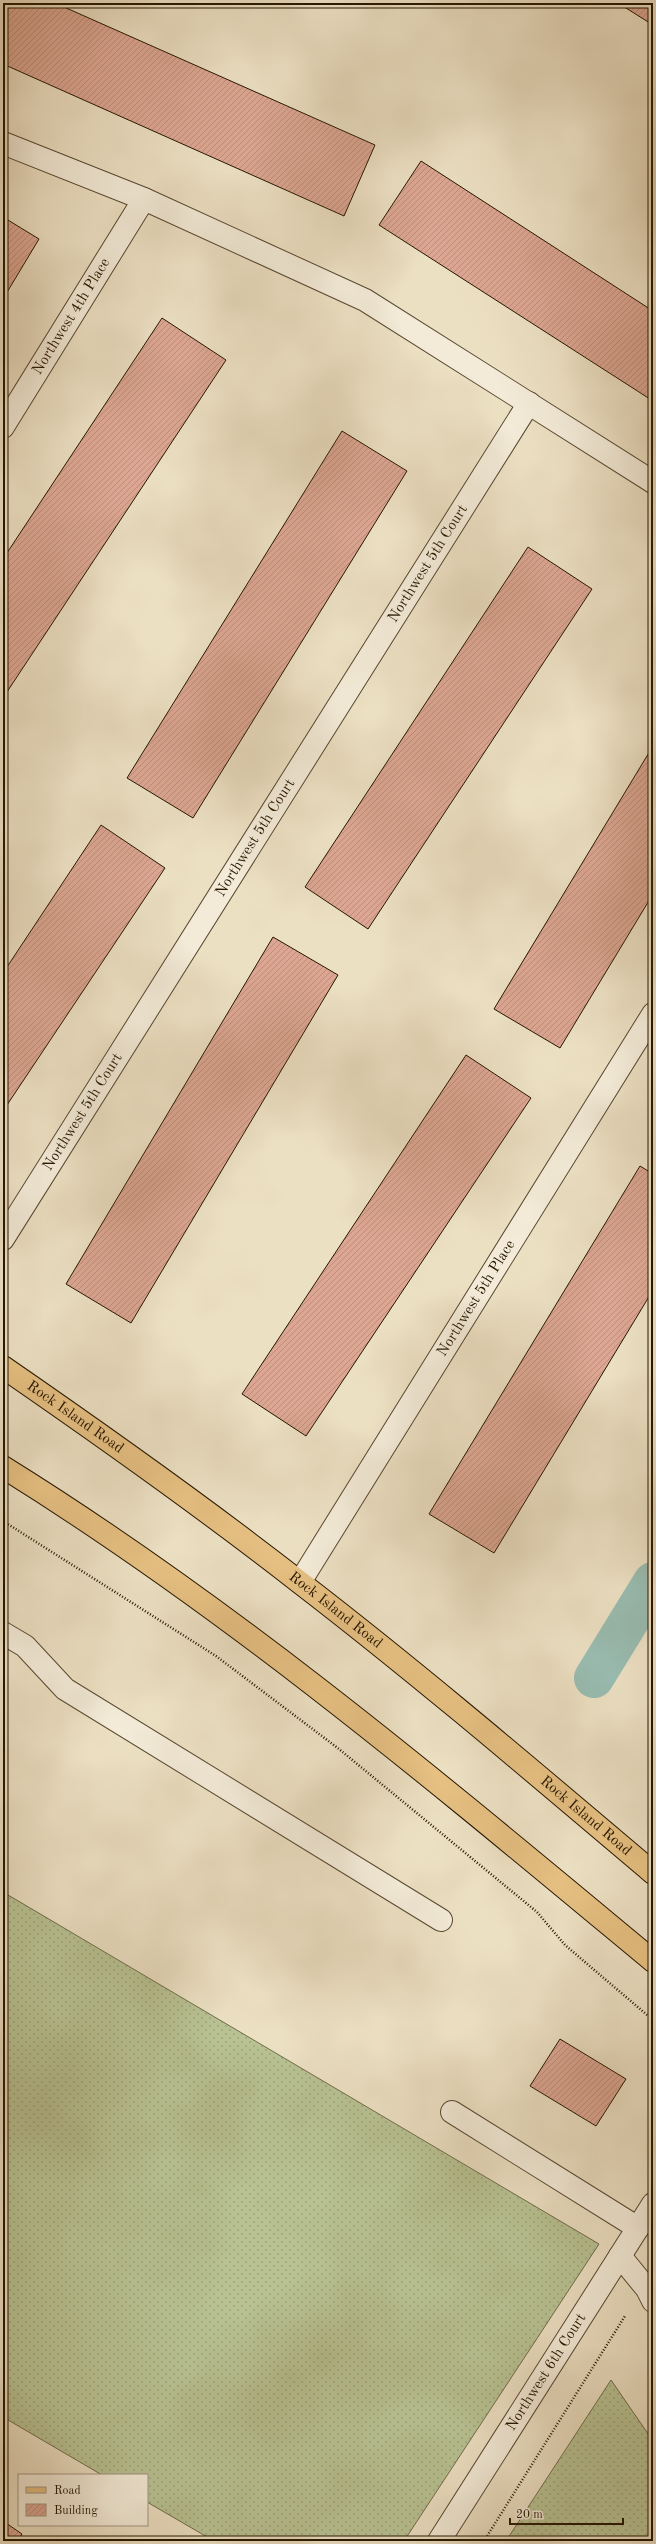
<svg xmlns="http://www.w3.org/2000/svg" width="656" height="2544" font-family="'Old Standard TT',serif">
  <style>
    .grass { fill: url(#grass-dots); stroke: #6f6c4a }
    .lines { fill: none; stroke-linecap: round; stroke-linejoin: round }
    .canal { stroke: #99bdb2; stroke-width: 40 }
    .building { fill: url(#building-hatch); stroke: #261600 }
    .minor-casing { stroke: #584831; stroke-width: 24 }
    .major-casing { stroke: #261600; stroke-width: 24 }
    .path { stroke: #261600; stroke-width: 2.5; stroke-dasharray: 1 2; stroke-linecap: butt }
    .minor { stroke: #f3ebd8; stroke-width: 22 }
    .major { stroke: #e6c082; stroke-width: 22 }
    .labels { text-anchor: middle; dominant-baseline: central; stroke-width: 4; stroke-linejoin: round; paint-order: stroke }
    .street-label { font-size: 15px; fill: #261600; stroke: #f3ebd8 }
  </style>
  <defs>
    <pattern id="grass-dots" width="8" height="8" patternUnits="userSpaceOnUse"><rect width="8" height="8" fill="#b8c293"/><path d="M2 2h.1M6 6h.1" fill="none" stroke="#9ea67d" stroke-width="1.8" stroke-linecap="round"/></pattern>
    <pattern id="building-hatch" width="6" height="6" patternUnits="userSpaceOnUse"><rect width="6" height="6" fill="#dca692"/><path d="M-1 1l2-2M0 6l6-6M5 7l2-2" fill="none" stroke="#bd8e7c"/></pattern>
  </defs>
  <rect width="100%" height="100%" fill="#ece0c3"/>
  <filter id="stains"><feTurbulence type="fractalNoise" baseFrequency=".005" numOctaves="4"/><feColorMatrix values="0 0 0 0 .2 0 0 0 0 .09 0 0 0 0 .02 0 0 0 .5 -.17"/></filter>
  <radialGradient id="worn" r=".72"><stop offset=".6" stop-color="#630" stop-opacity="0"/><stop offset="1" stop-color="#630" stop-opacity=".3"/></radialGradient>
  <!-- grass -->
  <path class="grass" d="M3,1892L599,2244L404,2541H214L147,2502V2475H102L3,2417Z
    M611,2380L653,2441V2541H506Z"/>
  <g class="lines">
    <!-- canal -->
    <path class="canal" d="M594,1678L653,1582"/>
  </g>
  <!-- building -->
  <path class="building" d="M3,3H55L375,145L344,216L3,64Z
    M618,3H653V25Z
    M421,161L653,311V401L379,225Z
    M3,217L39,239L3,299Z
    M162,318L226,360L3,698V559Z
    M342,431L407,471L193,818L127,778Z
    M528,547L592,589L368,929L305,887Z
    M653,746V894L560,1048L494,1009Z
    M101,825L165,868L3,1111V973Z
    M273,937L338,975L131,1323L66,1284Z
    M466,1055L531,1098L306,1436L242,1394Z
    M640,1166L653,1174V1290L494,1553L429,1514Z
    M560,2039L626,2079L596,2126L530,2086Z
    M3,2521L22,2534L18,2541H3Z"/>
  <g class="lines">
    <!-- minor casing -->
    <g class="minor-casing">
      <g id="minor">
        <path d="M3,143L144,199L365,300L653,482"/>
        <path id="s1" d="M3,427L144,199"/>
        <path id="s2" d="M3,1239L529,403"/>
        <path id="s3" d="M300,1582L653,1014"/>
        <path d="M3,1633L25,1646L65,1689L441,1920"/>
        <path d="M452,2112L638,2228"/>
        <path d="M620,2256L647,2289L653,2301"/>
        <path id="s4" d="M439,2541L653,2204"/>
      </g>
    </g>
    <!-- major casing -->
    <g class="major-casing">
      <g id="major">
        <path id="s5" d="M3,1367C103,1436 202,1506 298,1581C419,1674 536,1774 653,1873"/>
        <path d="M3,1467C235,1611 443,1787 653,1961"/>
      </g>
    </g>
    <!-- path -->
    <path class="path" d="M3,1521L216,1656L339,1749L537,1912L565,1945L653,2020
      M484,2541L625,2316"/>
    <!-- minor -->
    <use href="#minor" class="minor"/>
    <!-- major -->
    <use href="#major" class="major"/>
  </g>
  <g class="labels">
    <!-- street labels -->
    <g class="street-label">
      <text stroke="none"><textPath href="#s1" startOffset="130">Northwest 4th Place</textPath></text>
      <text stroke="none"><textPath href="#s2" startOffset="798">Northwest 5th Court</textPath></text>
      <text stroke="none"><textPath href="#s2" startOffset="474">Northwest 5th Court</textPath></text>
      <text stroke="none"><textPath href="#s2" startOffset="150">Northwest 5th Court</textPath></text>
      <text stroke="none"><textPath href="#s3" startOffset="334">Northwest 5th Place</textPath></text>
      <text stroke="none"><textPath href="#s5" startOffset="88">Rock Island Road</textPath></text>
      <text stroke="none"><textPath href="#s5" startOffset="412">Rock Island Road</textPath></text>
      <text stroke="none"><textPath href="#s5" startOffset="736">Rock Island Road</textPath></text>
      <text stroke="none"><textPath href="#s4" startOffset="200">Northwest 6th Court</textPath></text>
    </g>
  </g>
  <!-- margin -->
  <rect width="656" height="2544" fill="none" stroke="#ece0c3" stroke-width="16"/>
  <rect x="4" y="4" width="648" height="2536" fill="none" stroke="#261600" stroke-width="2"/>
  <rect x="8" y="8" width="640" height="2528" fill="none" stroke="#261600"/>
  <!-- legend -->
  <rect x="18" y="2474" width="130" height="52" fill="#f3ebd8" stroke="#a19682"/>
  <rect x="26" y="2487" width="20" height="6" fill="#e6c082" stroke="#a19682"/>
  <text x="54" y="2494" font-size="12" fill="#261600">Road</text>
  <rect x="26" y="2504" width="20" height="12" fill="url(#building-hatch)" stroke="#a19682"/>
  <text x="54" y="2514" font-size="12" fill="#261600">Building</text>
  <!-- scale -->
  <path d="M510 2518v6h113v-6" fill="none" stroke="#261600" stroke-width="2"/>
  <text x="516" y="2518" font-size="12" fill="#261600" stroke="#f3ebd8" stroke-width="3" paint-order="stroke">20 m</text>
  <rect width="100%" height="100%" filter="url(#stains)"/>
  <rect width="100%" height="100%" fill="url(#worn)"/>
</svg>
